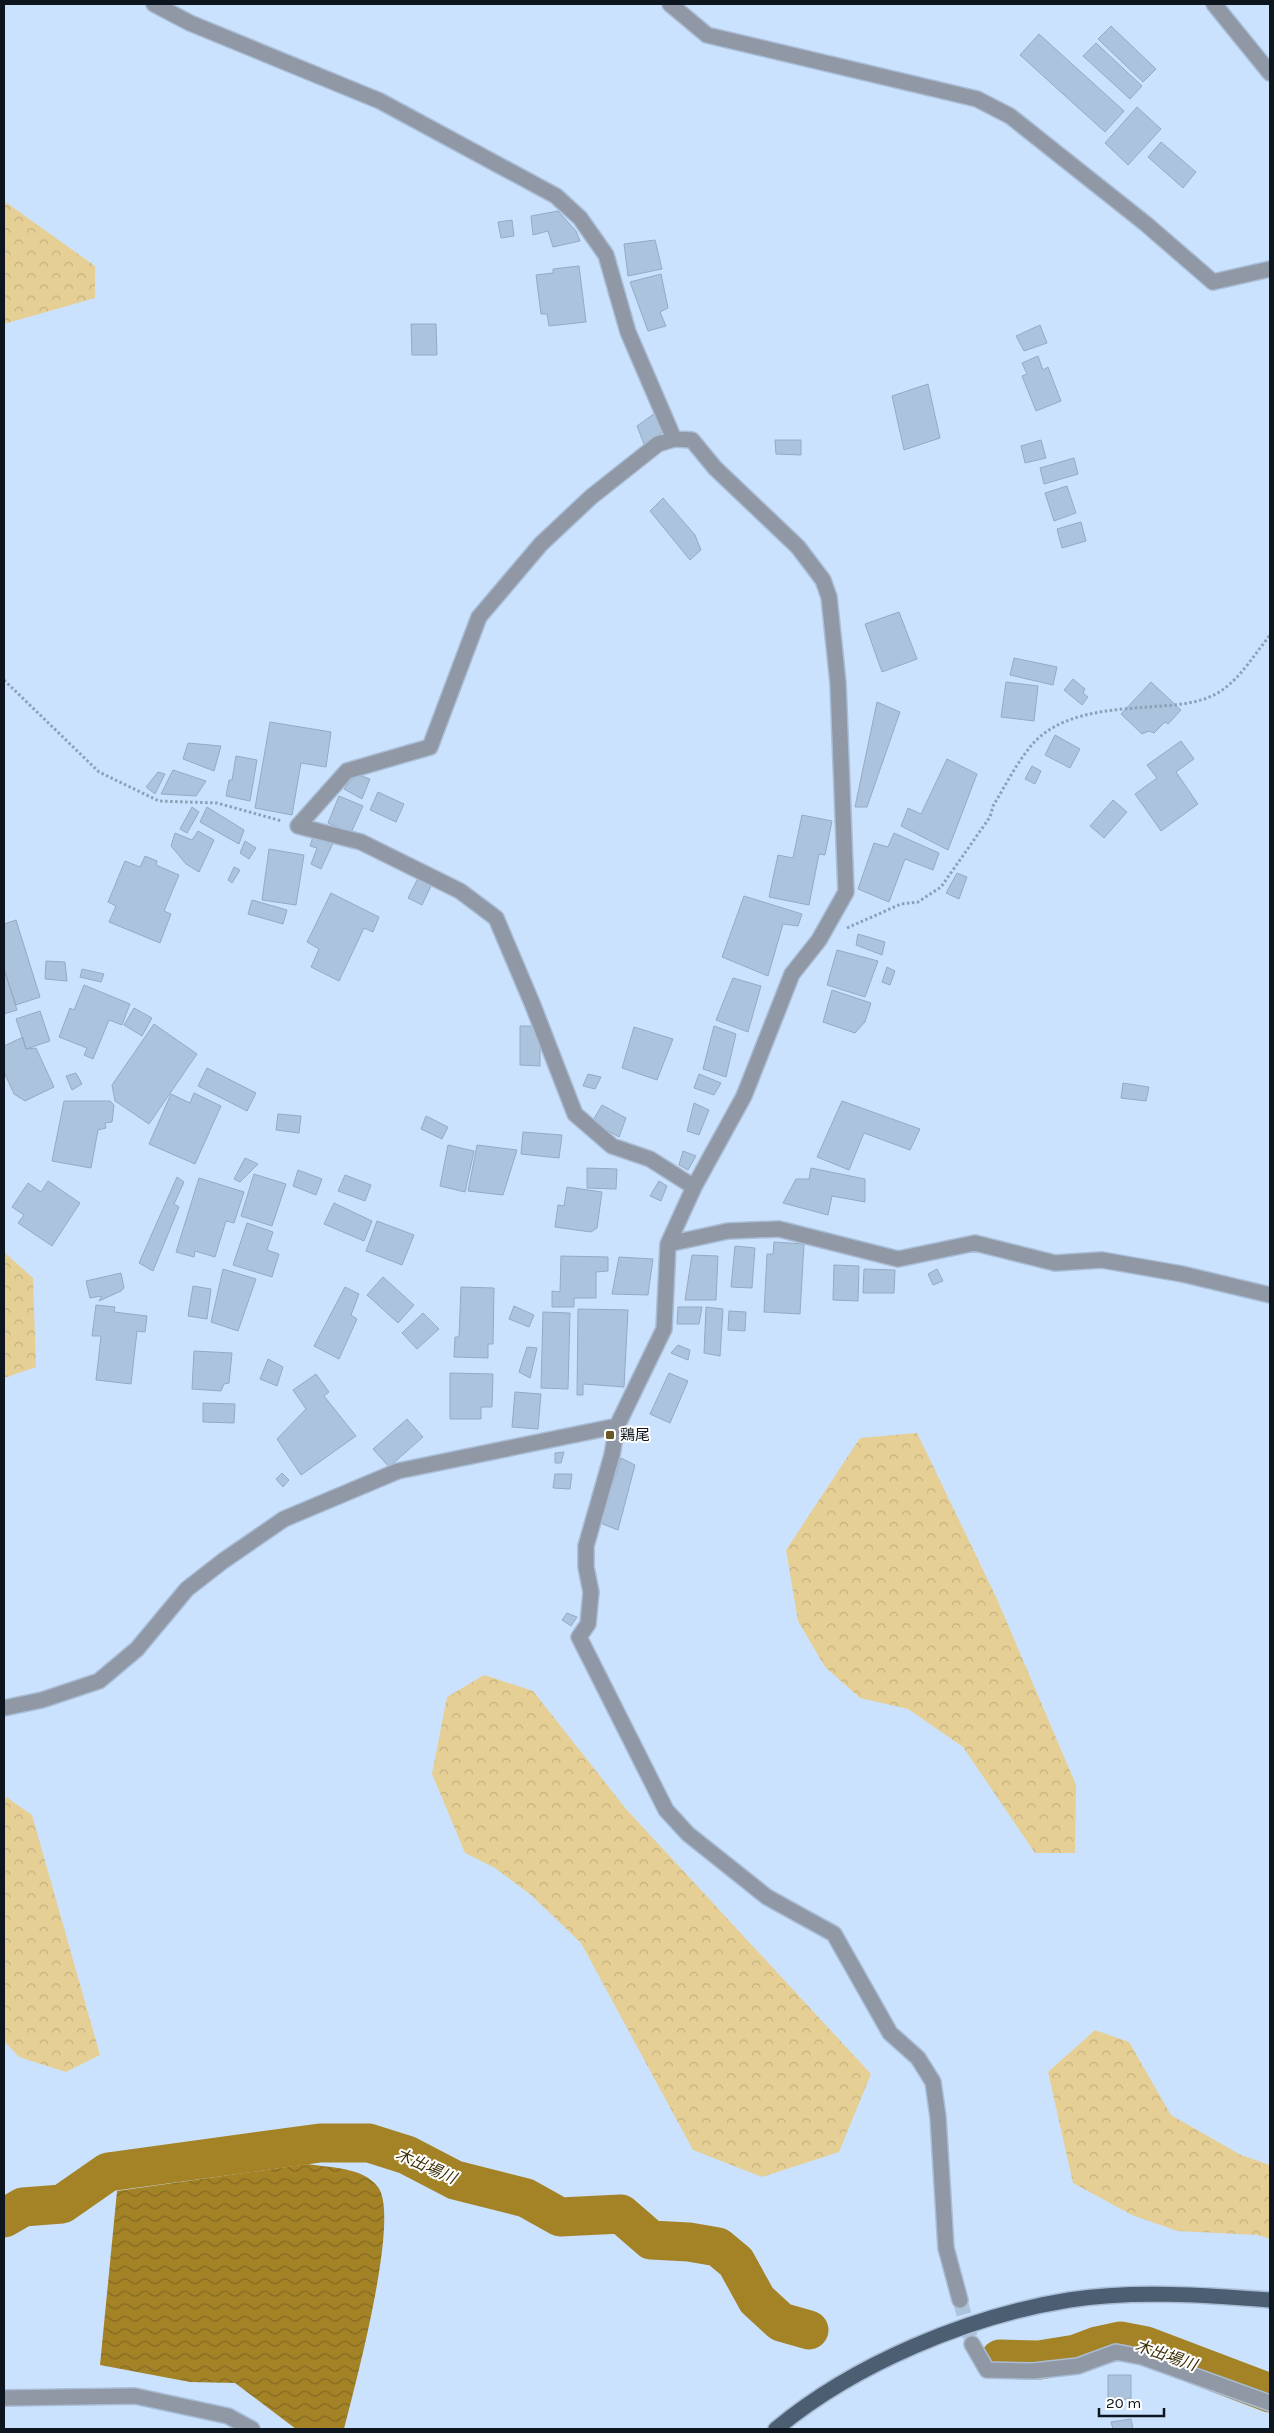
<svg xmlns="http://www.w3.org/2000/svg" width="1274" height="2433" font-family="Karla,'Noto Sans JP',sans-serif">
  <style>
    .forest { fill: url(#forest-crowns) }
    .water { fill: url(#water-waves) }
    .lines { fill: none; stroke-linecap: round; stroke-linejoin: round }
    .river { stroke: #a48327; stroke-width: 39 }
    .building { fill: #acc3de; stroke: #94aac4 }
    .minor-tunnel { stroke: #aec3dc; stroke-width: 15; stroke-dasharray: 15 8; stroke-linecap: butt }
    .minor-casing { stroke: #a9bdd6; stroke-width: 18 }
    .major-casing { stroke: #a9bdd6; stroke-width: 18 }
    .path { stroke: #8ea0b6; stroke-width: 3; stroke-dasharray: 2.5 2.5; stroke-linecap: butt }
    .minor { stroke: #8f98a4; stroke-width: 15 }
    .major { stroke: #4c5e71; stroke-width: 15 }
    .poi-dot { fill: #6b5826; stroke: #fff; stroke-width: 2 }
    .labels { text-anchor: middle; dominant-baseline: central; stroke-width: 4; stroke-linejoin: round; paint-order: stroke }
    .poi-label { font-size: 15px; fill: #0d151e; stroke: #fff; text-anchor: start }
    .water-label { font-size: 16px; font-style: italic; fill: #3e3009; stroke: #fff }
  </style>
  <defs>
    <pattern id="forest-crowns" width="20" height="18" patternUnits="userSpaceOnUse" patternTransform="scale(1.25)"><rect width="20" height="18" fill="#e6cf95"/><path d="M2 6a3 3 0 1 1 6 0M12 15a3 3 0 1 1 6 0" fill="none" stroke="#c4b180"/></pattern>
    <pattern id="water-waves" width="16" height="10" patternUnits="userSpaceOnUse" patternTransform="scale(1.25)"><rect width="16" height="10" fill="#a48327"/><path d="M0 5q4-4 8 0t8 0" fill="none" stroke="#846a21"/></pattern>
  </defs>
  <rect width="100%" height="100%" fill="#cbe2fe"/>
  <!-- forest -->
  <path class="forest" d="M4,201L95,266V298L4,324Z
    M4,1252L33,1278L36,1367L4,1378Z
    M917,1433L997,1599L1076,1785L1075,1853H1035L963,1747L908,1709L860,1698L825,1667L798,1621L786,1550L860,1438Z
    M484,1675L533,1691L626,1809L871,2074L839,2152L762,2177L693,2150L581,1943L531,1895L495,1868L465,1853L432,1774L447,1697Z
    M6,1797L32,1815L100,2055L66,2072L19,2057L4,2041V1800Z
    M1095,2030L1129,2042L1171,2115L1241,2155L1270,2165V2239L1258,2235L1177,2231L1132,2215L1073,2183L1048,2072Z"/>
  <!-- water -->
  <path class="water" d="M308,2164C331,2168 363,2167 378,2187C401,2217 354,2389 344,2429H296L235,2383L190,2382L100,2365L117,2191Z"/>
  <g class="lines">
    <!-- river -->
    <path class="river" d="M4,2218L23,2207L62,2204L108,2172L320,2143H369L407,2155L455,2180L526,2198L560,2217L621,2214L651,2240L689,2242L718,2247L736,2262L757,2300L781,2322L809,2330
      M1000,2359L1039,2360L1076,2354L1097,2346L1120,2341L1146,2346L1270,2393"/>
  </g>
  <!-- building -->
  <path class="building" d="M1111,26L1156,69L1143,82L1098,39Z
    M1039,34L1124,111L1105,132L1020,55Z
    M1096,43L1142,86L1130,99L1083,56Z
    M1137,107L1161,129L1128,165L1105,143Z
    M1161,142L1196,172L1183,188L1148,157Z
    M558,211L576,231L580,241L553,247L548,231L533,235L531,216Z
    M512,220L514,236L501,238L498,222Z
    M655,240L662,269L628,276L624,244Z
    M579,266L586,322L549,326L547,314H541L536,275L553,273V269Z
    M661,274L668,308L660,312L666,326L648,331L630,282Z
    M411,324H436L437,355H412Z
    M1040,325L1047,343L1024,351L1016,336Z
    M1038,356L1043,370L1048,367L1061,401L1036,411L1022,376L1027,374L1022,363Z
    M928,384L940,438L904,450L892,396Z
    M655,413L664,431L644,444L637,426Z
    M775,440H801V455L776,454Z
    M1041,440L1046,458L1025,463L1021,446Z
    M1074,458L1078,474L1044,484L1040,468Z
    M1067,486L1076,513L1054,521L1045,493Z
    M663,498L695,535L701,550L690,560L650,511Z
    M1081,522L1086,541L1062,548L1057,529Z
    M899,612L917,659L882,672L865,624Z
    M1014,658L1057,667L1053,685L1010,675Z
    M1073,679L1085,689L1083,693L1088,697L1082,705L1064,690Z
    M1006,682L1038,686L1034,721L1001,717Z
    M1151,682L1181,710L1168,724L1165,722L1154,733L1149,731L1142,734L1121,714Z
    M877,702L900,712L867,807H855Z
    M270,722L331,732L326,767L301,763L292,815L255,808Z
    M1055,735L1080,749L1070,768L1045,755Z
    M1181,741L1194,759L1176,772L1198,804L1161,831L1135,794L1157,778L1147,765Z
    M188,743L221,746L214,771L183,759Z
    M236,756L257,760L250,801L226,796L229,780H232Z
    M947,759L977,774L948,850L901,826L908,808L921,814Z
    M1032,766L1041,771L1035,784L1025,779Z
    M173,770L206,781L196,796L161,794Z
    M158,772L165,774L155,794L146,787Z
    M356,774L370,779L362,799L344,789Z
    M378,792L404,804L396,822L370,810Z
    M339,796L363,806L351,833L328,823Z
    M1113,800L1127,812L1104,838L1090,826Z
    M192,807L199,812L187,833L180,829Z
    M207,807L244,830L239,844L200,822Z
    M802,815L832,821L825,855L819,854L809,905L769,897L778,855L793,858Z
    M198,831L214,840L199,872L186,864L171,846L175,833L192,840Z
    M894,833L939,853L933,870L905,859L889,902L858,889L874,843L888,847Z
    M313,837L333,843L321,869L311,864L317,848L310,846Z
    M245,841L256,848L249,859L240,853Z
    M269,849L304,855L296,905L262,900Z
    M145,856L157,861L156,865L179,875L164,911L171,914L160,943L109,922L116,906L108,902L125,861L140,867Z
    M234,867L240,870L232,883L228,880Z
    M957,873L967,877L959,899L946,893Z
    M418,878L432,884L422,905L408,898Z
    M331,893L379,917L373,932L364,928L339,981L311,967L319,949L307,942Z
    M744,896L802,914L798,926L783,924L768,976L722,957Z
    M252,900L287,910L283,924L248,914Z
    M16,920L40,997L16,1005L4,969V924Z
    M858,934L885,942L882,955L856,945Z
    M837,950L878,961L865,997L827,985Z
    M46,961L65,962L67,981L45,979Z
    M887,967L895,971L890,985L882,982Z
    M4,969L17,1010L4,1014Z
    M82,969L104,974L101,982L80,977Z
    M733,978L761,986L748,1032L716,1020Z
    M84,985L130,1004L122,1025L109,1020L93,1059L84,1055L87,1048L59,1037L70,1008L74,1010Z
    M832,990L871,1003L865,1022L855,1033L823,1022Z
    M134,1008L152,1018L142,1036L124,1025Z
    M40,1011L50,1041L26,1049L16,1019Z
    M154,1024L197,1054L149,1124L115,1101L112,1085Z
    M520,1026H540V1066L520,1065Z
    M714,1026L736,1034L726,1077L703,1069Z
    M634,1027L673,1039L657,1080L622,1068Z
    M23,1037L26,1049L36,1048L54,1087L25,1101L14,1094L4,1072V1046Z
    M207,1068L256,1093L247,1111L198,1086Z
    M76,1073L82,1084L72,1090L66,1076Z
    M588,1074L601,1077L595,1089L583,1086Z
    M699,1074L721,1083L714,1095L694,1088Z
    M1123,1083L1149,1087L1146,1101L1121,1098Z
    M194,1093L221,1106L195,1164L149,1144L171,1094L190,1103Z
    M64,1101H110L114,1105L112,1122L105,1123L106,1128L98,1130L91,1168L52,1161Z
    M842,1101L920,1129L910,1150L864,1133L849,1170L817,1157Z
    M694,1103L709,1110L699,1135L687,1131Z
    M602,1105L626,1118L619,1137L592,1122Z
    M278,1114L301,1116L299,1133L276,1130Z
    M426,1116L448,1127L442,1139L421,1129Z
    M523,1132L562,1135L559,1158L521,1154Z
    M448,1145L474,1151L465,1192L440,1186Z
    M477,1145L517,1150L503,1195L468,1191Z
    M683,1151L696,1156L688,1170L679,1165Z
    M245,1158L258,1164L240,1182L234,1179Z
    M587,1168L617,1169L616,1189L587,1188Z
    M811,1168L865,1179V1202L832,1196L828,1215L783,1203L796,1179H809Z
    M298,1170L322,1179L316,1195L293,1186Z
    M254,1174L286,1184L272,1226L241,1216Z
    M345,1175L371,1185L365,1201L338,1191Z
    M177,1177L184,1182L174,1204L179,1207L153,1271L139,1263Z
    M199,1178L244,1192L234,1223L226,1221L215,1257L195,1251L194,1257L176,1252Z
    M48,1181L80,1203L52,1246L18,1223L24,1215L12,1207L28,1183L41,1192Z
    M659,1181L667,1186L661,1201L650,1196Z
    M567,1187L602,1192L597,1228L591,1232L555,1227L558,1205L564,1206Z
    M334,1203L372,1221L364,1241L324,1224Z
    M377,1221L414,1235L402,1265L366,1251Z
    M247,1223L273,1232L267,1250L279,1254L272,1277L233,1265Z
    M774,1242L804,1244L800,1314L764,1312L767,1254H773Z
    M735,1246L755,1248L752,1288L731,1287Z
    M692,1255L718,1256L716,1300H685Z
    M561,1256L608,1257V1271L596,1272V1298H574V1307H552V1291L560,1292Z
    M619,1257L653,1259L648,1295L612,1294Z
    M834,1265L859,1266L858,1301L833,1300Z
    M223,1269L256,1279L238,1331L211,1322Z
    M864,1269L895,1270L894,1293H863Z
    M937,1269L943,1281L933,1285L928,1274Z
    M121,1273L124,1288L121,1291L99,1301L102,1296L90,1298L86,1281Z
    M383,1277L414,1305L398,1323L367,1295Z
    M193,1286L211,1289L207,1319L188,1316Z
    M345,1287L359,1294L351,1315L357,1319L339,1359L314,1346Z
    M461,1287L494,1288L493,1344H488V1358L454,1357L455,1337H459Z
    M96,1305L115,1307L114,1312L147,1316L145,1332L137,1331L131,1384L96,1380L101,1336H92Z
    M514,1306L534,1315L529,1327L509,1319Z
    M678,1307H702L699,1324H677Z
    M706,1307L723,1309L720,1356L704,1353Z
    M578,1309L628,1310L624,1387L583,1384V1395H577Z
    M729,1311L746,1312L745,1331L728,1330Z
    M543,1312L570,1313L568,1389L541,1388Z
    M423,1313L439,1329L417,1349L402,1333Z
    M678,1345L690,1350L688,1360L671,1353Z
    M527,1347L537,1348L530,1378L519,1372Z
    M194,1351L232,1353L229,1383L224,1384L221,1391L192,1389Z
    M268,1359L283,1367L277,1386L260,1379Z
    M450,1373L493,1374L492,1407H481V1419H450Z
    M669,1373L688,1381L670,1423L650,1414Z
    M316,1374L329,1392L324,1396L356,1436L301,1475L277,1439L306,1409L293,1390Z
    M515,1392L541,1394L538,1429L512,1427Z
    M203,1403L235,1404L234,1423L203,1422Z
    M407,1419L423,1437L389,1467L373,1449Z
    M564,1452L561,1463H555V1453Z
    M621,1458L635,1465L618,1530L600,1523Z
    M282,1473L289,1480L283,1487L276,1479Z
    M555,1474H572L570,1489L553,1488Z
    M567,1613L577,1617L571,1626L562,1620Z
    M1108,2375H1131V2399L1108,2400Z
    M1131,2419L1133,2429H1113L1111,2422Z"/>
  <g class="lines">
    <!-- minor-tunnel -->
    <path class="minor-tunnel" d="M960,2300L972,2344"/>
    <!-- minor casing -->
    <g class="minor-casing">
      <path id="minor" d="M154,4L190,23L380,101L556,196L580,218L606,255L628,332L674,439
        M670,4L707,35L977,99L1010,116L1146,224L1213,282L1270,269
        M1214,4L1270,73
        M694,1187L650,1159L612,1146L575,1114L532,1003L496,918L460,891L361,842L298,826L347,771L430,747L479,617L541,544L591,497L658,444L674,439L692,440L715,468L798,547L823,580L829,597L838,683L846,892L819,940L792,974L744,1096L694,1187L668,1244L664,1329L617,1426L612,1455L586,1546V1567L591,1592L588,1624L579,1637L666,1810L688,1834L767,1897L834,1934L890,2033L918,2058L933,2082L938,2117L946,2248L960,2300
        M668,1244L728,1231L779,1229L898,1259L975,1243L1055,1263L1102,1260L1182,1274L1270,1295
        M4,1708L42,1700L99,1681L137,1649L187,1589L223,1561L284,1519L398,1471L617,1426
        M972,2344L987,2370L1033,2371L1078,2366L1116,2352L1142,2357L1270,2403
        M4,2398L135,2396L228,2416L252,2429"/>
    </g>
    <!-- major casing -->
    <g class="major-casing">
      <path id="major" d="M776,2429C854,2364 969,2316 1069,2300C1133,2290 1206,2295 1270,2300"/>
    </g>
    <!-- path -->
    <path class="path" d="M4,680L99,772L159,801L217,803L282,821
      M847,928L901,904L918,902L941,887L990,817L993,806C1004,788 1014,768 1027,751C1054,713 1106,710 1149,707C1171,705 1195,705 1216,694C1239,681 1254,655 1270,635"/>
    <!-- minor -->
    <use href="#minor" class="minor"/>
    <!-- major -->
    <use href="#major" class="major"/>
  </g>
  <!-- markers -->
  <rect class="poi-dot" x="605" y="1430" width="10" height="10" rx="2.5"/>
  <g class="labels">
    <!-- poi labels -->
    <g class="poi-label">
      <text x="620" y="1435">鶏尾</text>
    </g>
    <!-- water labels -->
    <g class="water-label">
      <text transform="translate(426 2166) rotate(24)">木出場川</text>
      <text transform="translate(1166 2355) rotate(19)">木出場川</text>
    </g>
  </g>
  <!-- border -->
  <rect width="1274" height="2433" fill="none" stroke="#0d151e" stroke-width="10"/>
  <!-- scale -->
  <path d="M1099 2408v8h65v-8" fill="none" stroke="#0d151e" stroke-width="2.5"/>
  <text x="1106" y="2408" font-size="15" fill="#0d151e" stroke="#ffffff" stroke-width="4" paint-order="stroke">20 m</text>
</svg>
